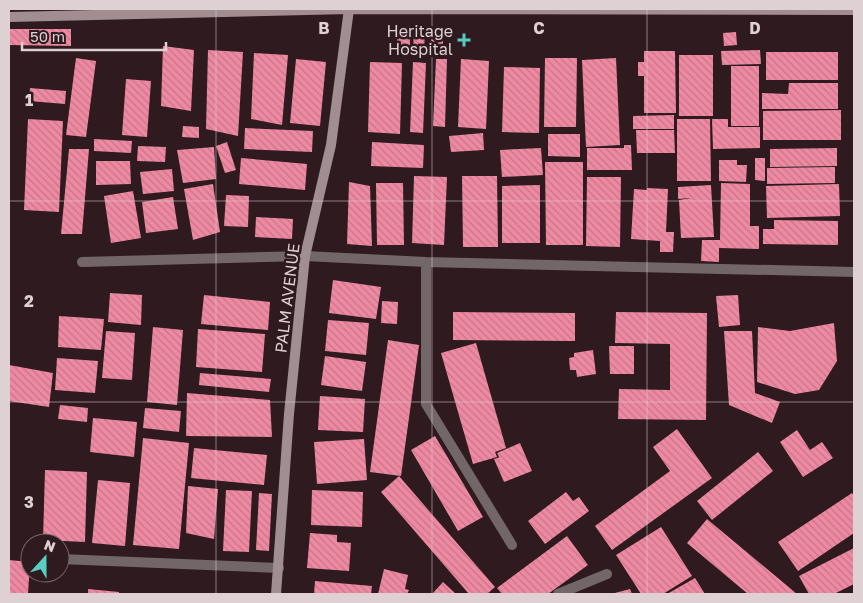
<svg xmlns="http://www.w3.org/2000/svg" width="863" height="603" font-family="'Golos Text',sans-serif">
  <style>
    .building { fill: url(#building-back-hatch) }
    .lines { fill: none; stroke-linecap: round; stroke-linejoin: round }
    .lane { stroke: #726668; stroke-width: 10 }
    .street { stroke: #726668; stroke-width: 10 }
    .secondary { stroke: #a08e91; stroke-width: 10 }
    .grid { fill: none; stroke: #ded0d3; stroke-width: 1; stroke-opacity: 0.55 }
    .poi-dot { fill: #58cec0; stroke: #2e1a1f; stroke-width: 2 }
    .labels { text-anchor: middle; dominant-baseline: central; stroke-width: 5; stroke-linejoin: round; paint-order: stroke }
    .poi-label { font-size: 16px; fill: #ded0d3; stroke: #2e1a1f; text-anchor: end }
    .street-label { font-size: 16px; fill: #ded0d3; stroke: #2e1a1f }
    .grid-label { font-size: 16px; text-anchor: middle; font-weight: bold; fill: #ded0d3; stroke: #2e1a1f; stroke-width: 5; stroke-linejoin: round; paint-order: stroke }
  </style>
  <defs>
    <pattern id="building-back-hatch" width="6" height="6" patternUnits="userSpaceOnUse" patternTransform="scale(1.25)"><rect width="6" height="6" fill="#ef89a2"/><path d="M-1 5l2 2M0 0l6 6M5-1l2 2" fill="none" stroke="#c47689"/></pattern>
  </defs>
  <rect width="100%" height="100%" fill="#2e1a1f"/>
  <!-- building -->
  <path class="building" d="M9,29H71V46L9,45Z
    M397,30H410V52L397,51Z
    M414,31H425L424,51H413Z
    M736,32L737,45L724,46L723,33Z
    M431,37H443V54L430,53Z
    M163,46L194,50L191,111L161,106Z
    M208,50L243,52L238,136L206,129Z
    M760,50L761,64L722,65L721,51Z
    M644,51H675L676,113H644V76H638V62H644Z
    M766,52H838V80H766Z
    M254,53L288,55L282,125L251,119Z
    M679,55H713V116H679Z
    M76,58L96,61L86,137L66,135Z
    M545,58H577L576,127H544Z
    M616,58L620,145L586,147L582,60Z
    M296,59L326,62L320,126L290,123Z
    M436,59H447L445,127L433,126Z
    M461,59L489,61L486,129L458,127Z
    M370,62L402,63L400,134L368,132Z
    M413,62L426,63L423,133L410,132Z
    M731,66H759V126H731Z
    M504,67L540,68L539,133L502,132Z
    M126,79L151,81L147,137L122,135Z
    M789,83H838V109H762V93L788,94Z
    M30,88L66,91L65,104L29,101Z
    M841,110V140H763V111Z
    M674,115V129H633V116Z
    M28,119L63,121L59,212L24,210Z
    M677,119H710L711,181H677Z
    M712,119H728V127H760V148L713,149Z
    M183,126L199,127V138L182,137Z
    M245,128L313,131L312,152L244,149Z
    M636,130H674L675,153H637Z
    M483,133L484,150L451,152L449,136Z
    M548,134H580V157L548,156Z
    M94,139L132,141L131,153L94,151Z
    M227,142L236,170L225,173L216,146Z
    M372,142L424,145L423,168L371,166Z
    M624,145H631L632,170H587V148H624Z
    M138,146L166,147L165,162L137,161Z
    M214,147L216,179L183,183L177,150Z
    M541,148L543,175L502,177L500,150Z
    M837,148V166L770,167V149Z
    M69,149H89L82,234H61Z
    M241,158L307,164L305,190L239,184Z
    M755,158H765V181L755,180Z
    M719,160H737V165H747L746,182L719,181Z
    M96,161H130L131,184L96,185Z
    M545,162H583V245H546Z
    M835,167V183L767,184V168Z
    M172,169L174,191L143,194L140,172Z
    M414,176L447,177L444,245L412,243Z
    M462,176H497L498,247H463Z
    M587,177H621L620,247L586,246Z
    M349,182L370,186L372,246L347,244Z
    M376,183H403L404,245H377Z
    M721,183L750,184V226H759V249L719,248V262L701,261L702,240H720Z
    M213,184L220,232L193,240L184,189Z
    M839,184L840,216L767,218L766,186Z
    M540,185V243H502V186Z
    M711,185L714,237L681,238L679,200L691,198L678,199V187Z
    M647,188L668,189L666,232H674L673,252H660V241L631,239L634,189L647,190Z
    M133,191L141,238L111,243L104,196Z
    M226,195L249,196L248,227L224,226Z
    M173,197L178,229L146,233L142,202Z
    M256,217L293,219L292,239L255,237Z
    M774,220L838,221V245L763,244V229H774Z
    M333,280L381,287L376,319L329,313Z
    M110,293L142,295L141,325L108,322Z
    M204,295L270,302L268,330L201,324Z
    M738,295L740,325L719,327L716,296Z
    M382,301L398,302L397,324L381,323Z
    M453,312L575,313V341L453,340Z
    M616,312L707,313L706,420L618,419L619,389L670,390V344L615,343Z
    M59,316L104,319L101,350L58,347Z
    M328,320L369,323L366,355L325,351Z
    M834,323L837,361L819,390L795,394L757,382L758,327L790,331Z
    M153,327L183,330L177,405L147,402Z
    M198,329L265,334L262,372L196,367Z
    M106,331L135,333L132,380L102,378Z
    M724,331H752L755,393L780,402L772,423L729,405Z
    M388,340L419,345L401,476L370,472Z
    M476,343L506,448L495,452L497,457L473,464L441,353Z
    M609,346H634V374H610Z
    M593,350L596,374L577,377L576,370H570L569,358L574,357V353Z
    M325,356L366,362L362,391L321,385Z
    M57,358L98,361L95,393L55,390Z
    M9,365L53,373L49,407L9,401Z
    M200,373L271,379L269,392L199,385Z
    M187,393L270,400L272,437L186,436Z
    M320,396L365,399L363,432L318,430Z
    M60,405L88,408L87,422L58,419Z
    M145,408L181,411L179,432L143,428Z
    M93,418L137,422L134,457L90,452Z
    M677,429L712,478L612,550L595,526L670,471L653,447Z
    M797,430L810,450L822,442L833,458L803,477L780,442Z
    M435,436L483,517L458,531L411,450Z
    M143,438L189,443L179,549L133,545Z
    M364,439L367,480L317,484L314,442Z
    M520,443L532,471L504,482L494,459L500,457H499L497,453Z
    M194,448L267,455L264,485L191,478Z
    M758,452L773,471L712,520L697,501Z
    M45,470L87,472L85,542L43,540Z
    M399,476L495,587L487,594H469L381,492Z
    M98,480L130,483L125,546L92,543Z
    M188,486L218,489L214,539L186,533Z
    M226,490L252,491L249,552L223,551Z
    M312,490L363,492L362,527L311,525Z
    M566,492L573,501L579,497L589,511L545,544L528,521Z
    M259,493L272,494L269,551L256,550Z
    M852,493L854,496V533L798,571L778,542Z
    M707,519L797,594H748L687,543Z
    M661,527L692,576L663,594H641L616,555Z
    M310,533L337,535V542L351,543L349,571L307,568Z
    M567,536L588,565L548,594H502L497,588Z
    M854,548V584L834,594H809L799,576Z
    M9,560L30,562L28,594H9Z
    M384,569L408,575L405,589L409,590L407,594H378Z
    M695,578L705,594H667Z
    M315,581L372,586L371,594H314Z
    M443,582L456,594H432Z
    M88,589L119,592V594H88Z
    M630,589L632,594H611Z"/>
  <g class="lines">
    <!-- lane -->
    <path class="lane" d="M558,594L607,574"/>
    <!-- street -->
    <path class="street" d="M82,262L305,256L426,262L854,272
      M426,262V404L512,545
      M60,559L279,568"/>
    <!-- secondary -->
    <path class="secondary" d="M9,17L349,9L854,10
      M276,594L289,414L305,256L331,145L349,9"/>
  </g>
  <!-- grid -->
  <path class="grid" d="M216,9V594M432,9V594M647,9V594M9,201H854M9,402H854"/>
  <!-- markers -->
  <path class="poi-dot" d="M461.5 32.5h5v5h5v5h-5v5h-5v-5h-5v-5h5z"/>
  <g class="labels">
    <!-- poi labels -->
    <g class="poi-label">
      <text x="453" y="31">Heritage<tspan x="453" dy="18">Hospital</tspan></text>
    </g>
    <!-- street labels -->
    <g class="street-label">
      <text transform="translate(287 298) rotate(-83)">PALM AVENUE</text>
    </g>
  </g>
  <g class="grid-label">
    <text x="324" y="34">B</text>
    <text x="539" y="34">C</text>
    <text x="755" y="34">D</text>
    <text x="29" y="106">1</text>
    <text x="29" y="307">2</text>
    <text x="29" y="508">3</text>
  </g>
  <!-- border -->
  <rect width="863" height="603" fill="none" stroke="#ded0d3" stroke-width="20"/>
  <!-- north arrow -->
  <g transform="translate(45 558) rotate(21)"><circle r="24" fill="#2e1a1f" stroke="#746367"/>
  <path d="M0-4L9 19L0 12L-9 19Z" fill="#58cec0"/>
  <text y="-8" font-size="14" font-weight="bold" text-anchor="middle" fill="#ded0d3">N</text>
  </g>
  <!-- scale -->
  <path d="M22 42v8h144v-8" fill="none" stroke="#ded0d3" stroke-width="2.5"/>
  <text x="30" y="42" font-size="15" fill="#ded0d3" stroke="#2e1a1f" stroke-width="4" paint-order="stroke">50 m</text>
</svg>
